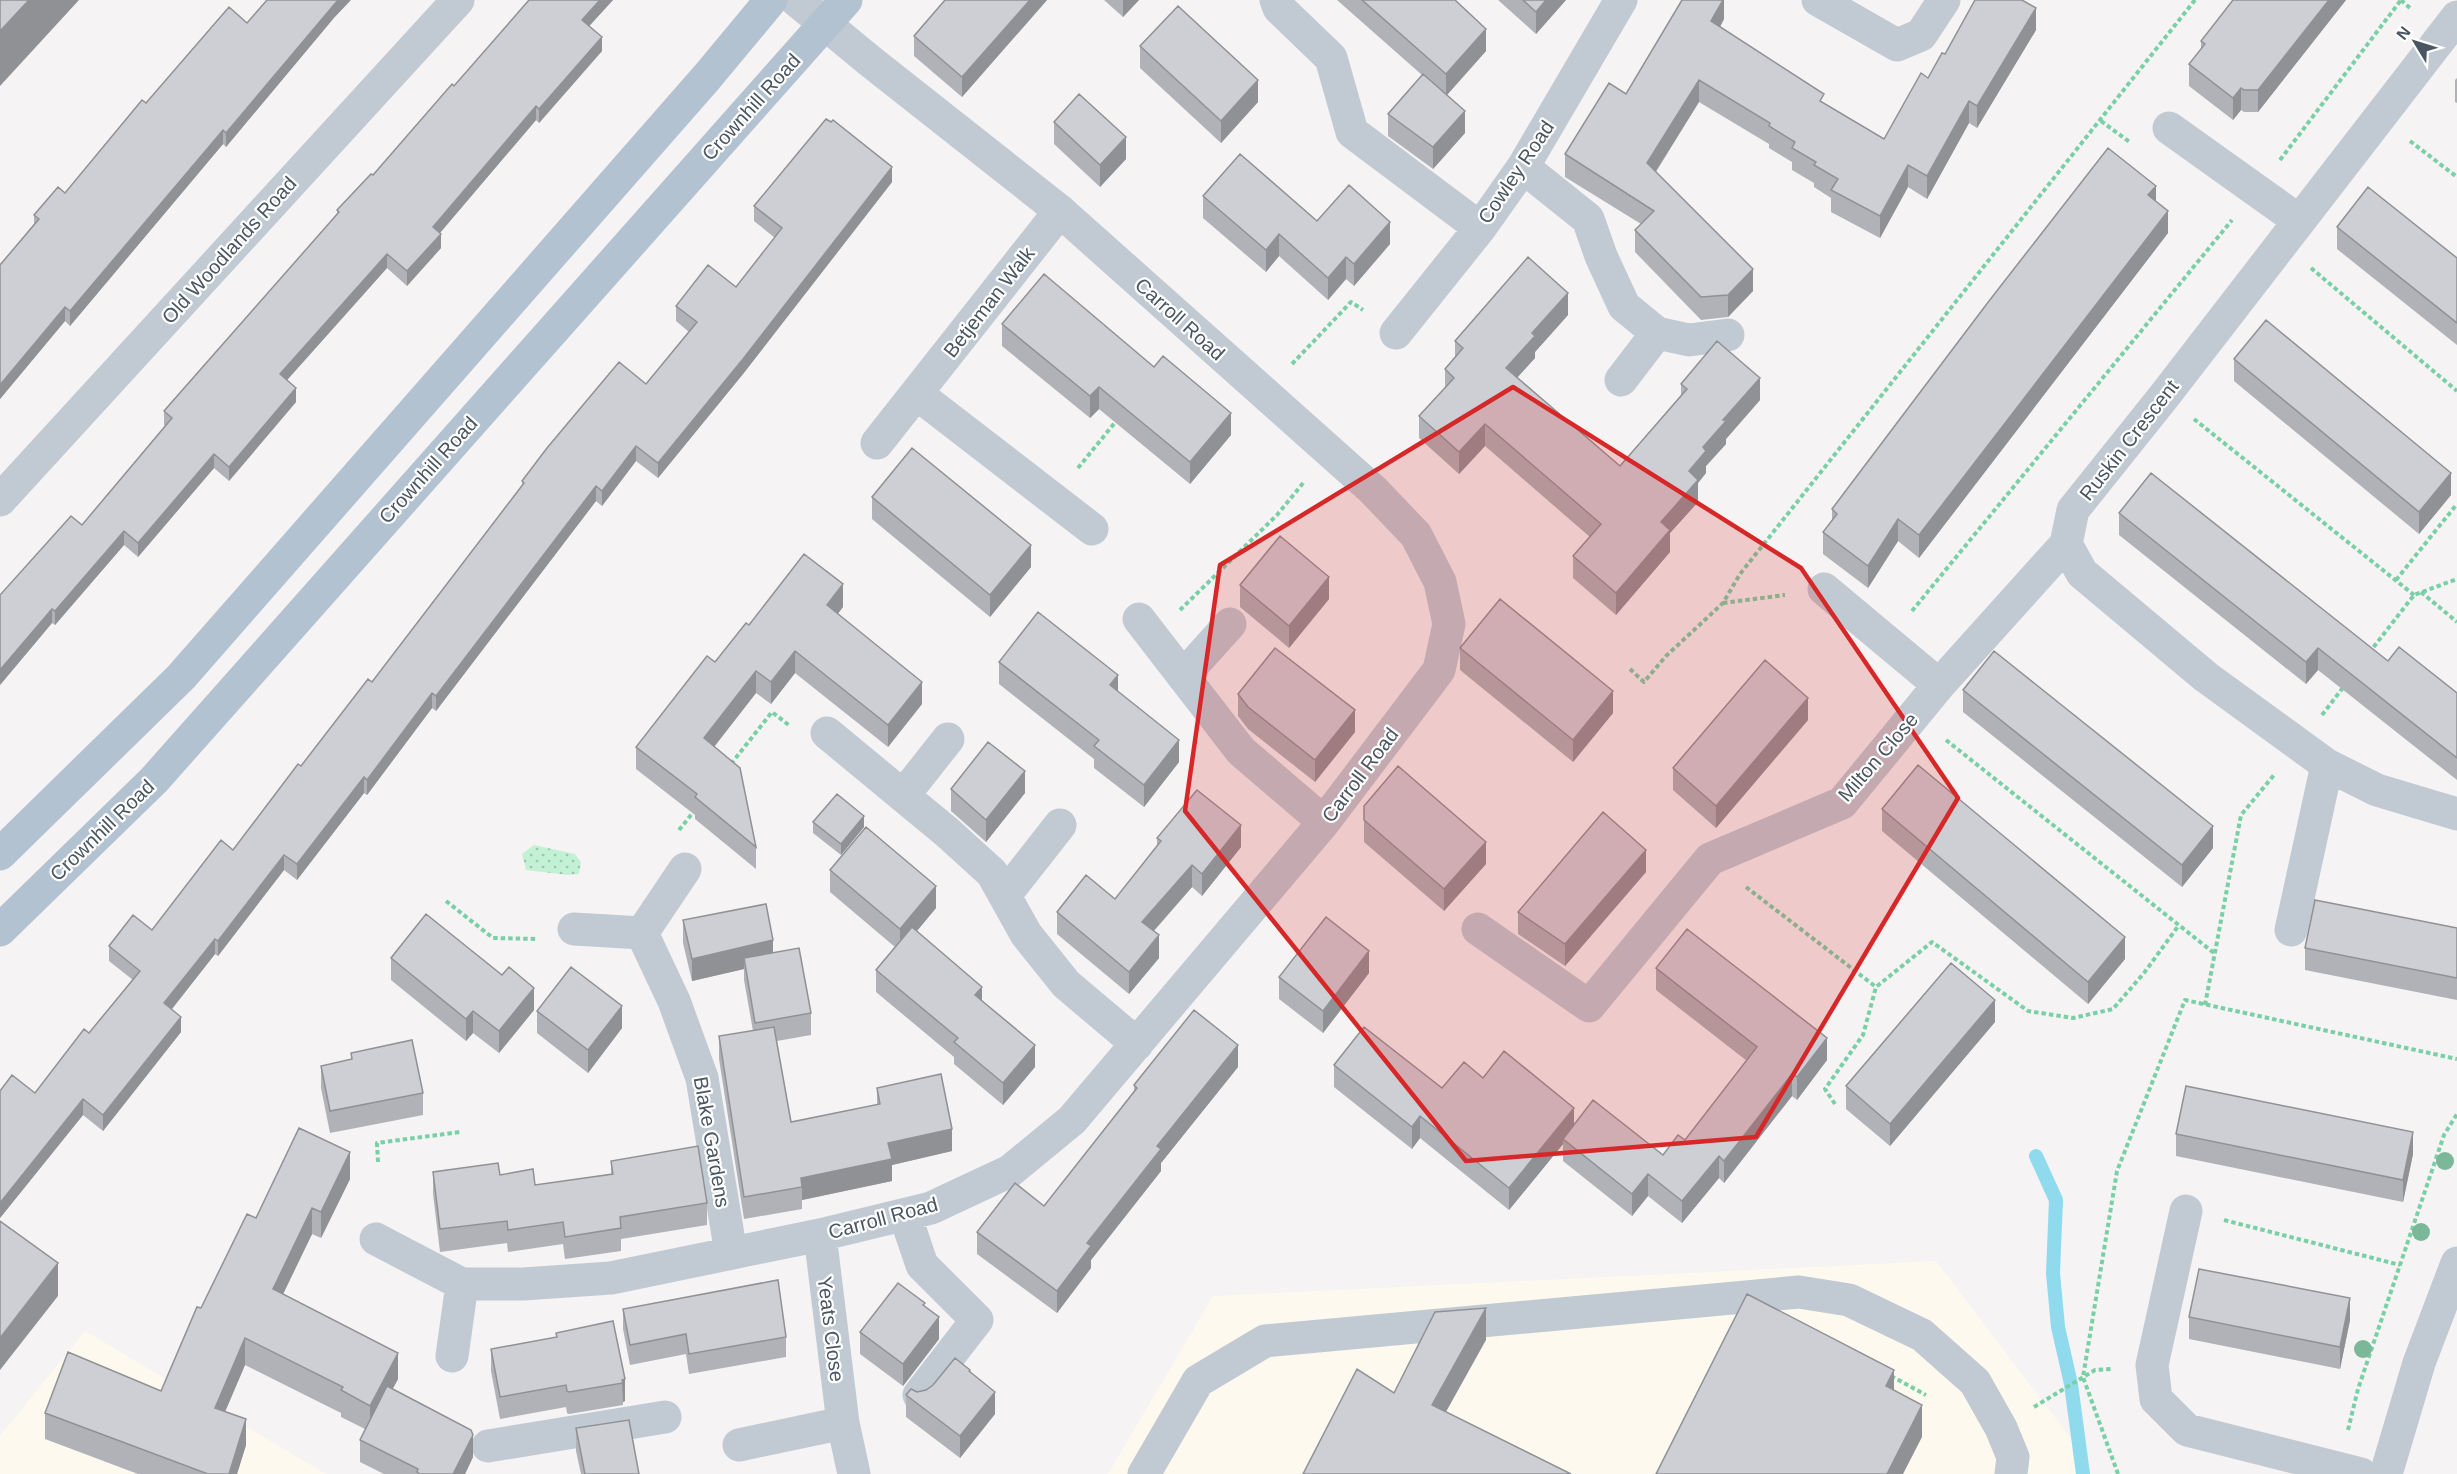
<svg xmlns="http://www.w3.org/2000/svg" width="2457" height="1474" font-family="Arial,sans-serif">
  <style>
    .commercial { fill: #fdf9ef }
    .grass { fill: url(#grass-dots) }
    .lines { fill: none; stroke-linecap: round; stroke-linejoin: round }
    .stream { stroke: #90daee; stroke-width: 14 }
    .path { stroke: #7ad0a6; stroke-width: 4; stroke-dasharray: 4.5 3; stroke-linecap: butt }
    .minor { stroke: #c1cad2; stroke-width: 33 }
    .major { stroke: #b3c2d1; stroke-width: 33 }
    .tree { fill: #7bb799 }
    .wall { fill: #b0b2b7 }
    .shaded-wall { fill: #909195 }
    .building { fill: #cdcfd5; stroke: #909195; stroke-width: 1.5 }
    .marked { fill: #d62828; fill-opacity: 0.2; stroke: #d62828; stroke-width: 4.5; stroke-linejoin: round }
    .labels { text-anchor: middle; dominant-baseline: central; stroke-width: 4.5; stroke-linejoin: round; paint-order: stroke }
    .street-label { font-size: 20px; fill: #4a5661; stroke: #fff }
  </style>
  <defs>
    <pattern id="grass-dots" width="8" height="8" patternUnits="userSpaceOnUse" patternTransform="scale(1.5)"><rect width="8" height="8" fill="#c3f1d5"/><path d="M2 2h.1M6 6h.1" fill="none" stroke="#a0c6b0" stroke-width="1.8" stroke-linecap="round"/></pattern>
  </defs>
  <rect width="100%" height="100%" fill="#f5f3f3"/>
  <!-- commercial -->
  <path class="commercial" d="M1936,1261L2089,1462L2084,1474H1108L1213,1296Z
    M85,1331L326,1474H0V1436Z"/>
  <!-- grass -->
  <path class="grass" d="M534,845L575,854L581,862L579,874L568,875L526,870L522,854Z"/>
  <g class="lines">
    <!-- stream -->
    <path class="stream" d="M2036,1156L2056,1200L2053,1273L2058,1327L2071,1384L2083,1474"/>
    <!-- path -->
    <path class="path" d="M2401,0L2412,10
      M2101,121L2131,143
      M2410,141L2457,177
      M2280,160L2401,0
      M2311,268L2457,391
      M1292,364L1351,302L1363,310
      M2194,419L2414,595
      M1078,468L1117,420
      M2396,580L2457,504
      M2421,592L2457,622
      M1723,603L1785,595
      M1180,610L1277,515L1304,482
      M1912,611L2232,220
      M2369,653L2414,595L2457,579
      M1630,669L1644,682L1666,656L1723,603L1740,574L2195,0
      M2322,715L2345,685
      M1946,740L2214,953
      M731,764L772,712L790,726
      M679,830L695,810
      M1746,887L1876,987
      M446,901L493,938L538,939
      M2205,1005L2241,815L2274,775
      M1835,1104L1825,1089L1863,1035L1876,987L1932,942L2028,1011L2073,1018L2113,1009L2144,973L2179,925
      M378,1162L377,1143L460,1132
      M2224,1220L2400,1265
      M1891,1376L1926,1395
      M2034,1407L2095,1370L2112,1369
      M2348,1430L2358,1389L2444,1135L2457,1114
      M2118,1474L2083,1377L2117,1171L2185,1000L2457,1059"/>
    <!-- minor -->
    <path class="minor" d="M1276,0L1279,8L1331,58L1352,132L1480,228
      M1818,0L1897,45L1921,35L1944,0
      M2457,17L2165,395L2073,510L2066,544L2082,573L2206,677L2327,765L2377,790L2457,814
      M2169,128L2298,220
      M1523,167L1588,219L1601,256L1624,306L1657,333L1689,340L1728,335
      M1396,333L1480,228L1523,167L1621,0
      M1621,380L1657,333
      M917,394L1092,529
      M877,443L1060,211
      M0,500L458,0
      M1824,589L1939,685
      M1139,619L1241,751L1324,822
      M1183,676L1230,624
      M827,733L948,833L992,873L1026,934L1066,984L1137,1044
      M903,796L948,739
      M1005,895L1060,825
      M574,929L642,933L685,869
      M1478,929L1589,1006L1710,859L1842,803L1939,685L2066,544
      M2291,930L2327,765
      M642,933L674,1001L702,1078L731,1253
      M2186,1211L2152,1365L2156,1399L2187,1430L2361,1474
      M905,1215L922,1265L977,1320L919,1395
      M820,1235L843,1423L854,1474
      M376,1239L462,1284H523L611,1278L820,1235L931,1208L1010,1171L1072,1120L1324,822L1439,670L1449,624L1440,582L1416,535L1373,490L1060,211L870,61L796,0
      M452,1356L462,1284
      M739,1445L843,1423
      M488,1446L665,1417
      M1144,1474L1198,1381L1265,1341L1799,1292L1849,1300L1922,1335L1975,1382L2001,1428L2013,1457L2011,1474
      M2386,1474L2419,1363L2457,1263"/>
    <!-- major -->
    <path class="major" d="M0,854L181,677L707,77L771,0
      M0,930L154,780L846,0"/>
  </g>
  <!-- trees -->
  <g class="tree">
    <circle cx="2445" cy="1161" r="9"/>
    <circle cx="2421" cy="1232" r="9"/>
    <circle cx="2363" cy="1349" r="9"/>
  </g>
  <!-- wall -->
  <path class="wall" d="M529,0H613L589,26L602,51L539,123L536,120L440,233L441,248L407,286L387,268L287,380L296,402L229,481L214,468L138,557L124,545L55,625L52,623L0,685L82,525L165,426L164,425V411L337,214V210L373,175L454,86Z
    M945,0H1047L962,97L914,56V36Z
    M1104,0H1139L1123,17Z
    M1337,0H1455L1486,51L1447,95L1465,133L1433,169L1388,136V114L1422,75Z
    M1498,0H1566L1536,34Z
    M1724,0V19L1720,27L1824,103L1884,139L1945,54L2036,30L1977,128L1969,123L1927,199L1908,187L1880,238L1831,212V198L1814,187V183L1792,170V162L1769,148V144L1699,102L1656,172L1753,291L1728,317L1701,320L1635,252V230L1641,224L1565,177V154L1626,94Z
    M2233,0H2346L2258,112H2244L2241,110L2233,120L2189,86V64L2201,49V41Z
    M333,19L226,147L223,144L70,326L65,321L0,399V265L34,224V215L65,193L146,103L247,23Z
    M1140,46L1258,102L1221,143L1140,68Z
    M2457,78V103L2455,102V80Z
    M1054,122L1126,159L1100,187L1054,144Z
    M892,182L743,374L658,478L636,461L602,506L596,501L436,711L432,708L367,795L364,793L297,880L284,870L218,956L215,954L172,1009L181,1032L103,1131L83,1115L0,1218V1091L35,1093L89,1033L133,980L109,961V946L152,930L233,850L301,766L372,682L522,486V481L646,384L689,332L676,321V306L736,287L775,238L754,221V206Z
    M1203,196L1317,221L1390,244L1354,286L1346,279L1328,300L1279,256L1266,272L1203,218Z
    M2156,201L2168,233L1919,558L1898,541L1868,588L1823,554V532L1832,521V509Z
    M2337,227L2457,258V345L2337,249Z
    M1568,315L1535,352V358L1517,377L1620,466L1681,395V384L1760,400L1726,439V444L1706,466V473L1698,483V502L1670,533V552L1616,615L1573,578V556L1590,537L1485,446L1459,474L1419,438V416L1445,388V369L1455,357V341Z
    M1002,324L1231,435L1190,484L1099,409L1090,418L1002,346Z
    M2234,359L2451,495L2419,534L2234,381Z
    M872,497L1031,567L990,617L872,519Z
    M2119,513L2388,661L2457,693V780L2318,670L2306,684L2119,535Z
    M1240,585L1329,599L1289,648L1240,607Z
    M843,607L838,614L922,704L888,747L795,673L771,704L756,693L714,746L756,847V869L695,819V815L636,769V747L715,662L749,625Z
    M1460,648L1613,713L1573,762L1460,670Z
    M999,662L1118,691L1179,762L1144,807L1094,768V759L999,684Z
    M1963,690L2213,848L2182,887L1963,712Z
    M1238,694L1355,732L1315,782L1248,729L1238,716Z
    M1808,720L1716,828L1673,790V768Z
    M951,789L1025,793L986,842L951,811Z
    M1364,806L1486,864L1444,911L1364,842Z
    M1882,809L2125,959L2088,1004L1882,831Z
    M813,822L864,827L841,855L813,833Z
    M1157,838L1241,847L1202,896L1192,887L1154,931L1159,958L1129,994L1057,934V912L1115,899L1157,845Z
    M830,870L936,908L917,931L982,1000L1035,1067L1003,1105L954,1064V1057L876,992V970L895,947L830,892Z
    M1646,872L1565,966L1518,934V912Z
    M683,920L773,953L811,1013V1035L777,1041L791,1122L877,1105V1088L952,1151L892,1165V1181L802,1200V1209L744,1219L719,1059V1036L753,1031L744,980V969L692,981L683,943Z
    M2457,928V1000L2305,970V948Z
    M391,958L534,1010L499,1053L473,1033L466,1041L391,980Z
    M1656,968L1827,1060L1797,1100L1792,1096L1724,1183L1719,1178L1682,1223L1648,1196L1632,1216L1563,1161V1144L1509,1210L1420,1138L1412,1149L1334,1087V1065L1442,1088L1483,1078L1574,1125L1663,1155L1685,1140L1747,1061L1656,990Z
    M1369,973L1323,1033L1279,999V977Z
    M537,1011L622,1028L588,1073L537,1033Z
    M1995,1022L1890,1146L1846,1109V1086Z
    M351,1053L423,1093V1115L330,1133L321,1088V1066L351,1060Z
    M1238,1067L1161,1163V1171L1091,1260V1268L1057,1313L977,1254V1232L1044,1206L1134,1091V1085Z
    M2176,1134L2413,1154L2403,1202L2176,1156Z
    M611,1161L707,1203V1225L621,1239V1251L565,1259L563,1244L508,1252L507,1243L440,1252L433,1194V1172L500,1175L535,1185L611,1174Z
    M350,1179L321,1238L312,1234L283,1294L398,1379L392,1389L473,1457L465,1474H384L360,1462V1440L365,1429L341,1417V1413L245,1365L225,1412L246,1445L237,1474H138L45,1439V1413L161,1391L201,1308L256,1218Z
    M925,1306L939,1339L903,1386L860,1354V1332Z
    M623,1309L786,1337V1357L689,1374L686,1354L630,1365L623,1329Z
    M2189,1317L2350,1320L2340,1369L2189,1339Z
    M556,1333L625,1379V1401L623,1402V1405L569,1414L567,1413L566,1407L500,1419L491,1371V1349L556,1337Z
    M970,1372L995,1414L960,1458L906,1417V1395L917,1392L926,1390Z
    M576,1428L639,1474H581L576,1451Z"/>
  <!-- shaded-wall -->
  <path class="shaded-wall" d="M29,0H79L0,86V31Z
    M338,0H351L333,19L226,147V133Z
    M600,0H613L582,34V20Z
    M1030,0H1047L962,97V77Z
    M1123,0H1139L1123,17Z
    M1546,0H1566L1536,34V12Z
    M1723,0H1724V19L1711,43V21Z
    M2329,0H2346L2258,112V90Z
    M2036,8V30L1977,128V106Z
    M1486,29V51L1446,96V74Z
    M602,37V51L539,123V109Z
    M1258,80V102L1221,143V121Z
    M1699,80V102L1647,185V163Z
    M2241,88V110L2233,120V98Z
    M1969,101V123L1927,199V176Z
    M536,106V120L433,241V227Z
    M1465,111V133L1433,169V147Z
    M223,130V144L70,326V311Z
    M1126,137V159L1100,187V165Z
    M1908,165V187L1880,238V216Z
    M892,167V182L743,374L658,478V463Z
    M2156,186V208L2148,195Z
    M2168,211V233L1919,558V535Z
    M1390,222V244L1354,286V264Z
    M441,234V248L407,286V271Z
    M1279,234V256L1266,272V250Z
    M387,254V268L280,388V374Z
    M1346,257V279L1328,300V278Z
    M1753,269V291L1728,317V295Z
    M1568,293V315L1535,352V358L1506,390V368L1532,333Z
    M65,307V321L0,399V385Z
    M1760,378V400L1726,439V444L1706,466V473L1698,483V502L1670,533V552L1616,615V593L1661,522L1689,471L1703,447L1723,420Z
    M1099,387V409L1090,418V396Z
    M296,388V402L229,481V467Z
    M1231,413V435L1190,484V462Z
    M1485,424V446L1459,474V452Z
    M636,446V461L602,506V491Z
    M214,454V468L138,557V543Z
    M2451,473V495L2419,534V512Z
    M596,486V501L436,711V696Z
    M1898,519V541L1868,588V566Z
    M124,531V545L55,625V611Z
    M1031,545V567L990,617V595Z
    M1329,577V599L1289,648V626Z
    M843,584V607L827,627V605Z
    M52,609V623L0,685V670Z
    M2318,648V670L2306,684V662Z
    M795,651V673L771,704V682Z
    M756,671V693L704,760V738Z
    M1118,675V697L1110,685Z
    M922,682V704L888,747V725Z
    M1613,691V713L1573,762V740Z
    M432,693V708L367,795V780Z
    M1808,698V720L1716,828V806Z
    M1355,710V732L1315,782V760Z
    M1179,740V762L1144,807V785Z
    M1025,771V793L986,842V820Z
    M364,777V793L297,880V864Z
    M864,816V827L841,855V844Z
    M1241,825V847L1202,896V874Z
    M2213,826V848L2182,887V865Z
    M1486,842V864L1444,911V889Z
    M1646,850V872L1565,966V944Z
    M284,855V870L218,956V941Z
    M1192,865V887L1142,944V922Z
    M936,886V908L900,951V929Z
    M1159,935V958L1129,994V972Z
    M2125,937V959L2088,1004V982Z
    M215,939V954L164,1019V1003Z
    M773,940V962L744,958V969L692,981V959Z
    M1369,951V973L1323,1033V1011Z
    M982,987V1009L975,995Z
    M534,988V1010L499,1053V1031Z
    M1995,1000V1022L1890,1146V1124Z
    M622,1006V1028L588,1073V1050Z
    M473,1011V1033L466,1041V1019Z
    M181,1017V1032L103,1131V1115Z
    M1827,1038V1060L1797,1100V1077Z
    M1035,1045V1067L1003,1105V1083Z
    M1238,1045V1067L1161,1163V1171L1091,1260V1268L1057,1313V1291L1087,1243L1157,1146Z
    M1792,1074V1096L1724,1183V1161Z
    M83,1099V1115L0,1218V1203Z
    M1574,1108V1130L1563,1139V1144L1509,1210V1188Z
    M1420,1116V1138L1412,1149V1127Z
    M952,1129V1151L892,1165V1181L802,1200V1187L801,1178L888,1143Z
    M2413,1132V1154L2403,1202V1180Z
    M350,1152V1179L321,1238V1212Z
    M1719,1156V1178L1682,1223V1201Z
    M1648,1174V1196L1632,1216V1194Z
    M312,1208V1234L273,1315V1289Z
    M58,1263V1296L0,1370V1338Z
    M2350,1298V1320L2340,1369V1347Z
    M1486,1308V1340L1432,1437V1405Z
    M939,1317V1339L903,1386V1364Z
    M245,1338V1365L215,1435V1408Z
    M398,1353V1379L370,1432V1406Z
    M1894,1370V1402L1886,1386Z
    M625,1379V1401L623,1402L622,1380Z
    M995,1392V1414L960,1458V1436Z
    M1922,1405V1437L1903,1474H1887Z
    M246,1419V1445L237,1474H229Z
    M473,1435V1457L465,1474H453Z"/>
  <!-- building -->
  <path class="building" d="M0,0H29L0,31Z
    M267,0H338L226,133L223,130L70,311L65,307L0,385V265L39,219L34,215L58,187L65,193L142,100L146,103L229,7L247,23Z
    M529,0H600L582,20L602,37L539,109L536,106L433,227L441,234L407,271L387,254L280,374L296,388L229,467L214,454L138,543L124,531L55,611L52,609L0,670V595L71,516L82,525L172,418L164,411L339,212L337,210L371,174L373,175L452,84L454,86Z
    M945,0H1030L962,77L914,36Z
    M1362,0H1455L1486,29L1446,74Z
    M1523,0H1546L1536,12Z
    M1682,0H1723L1711,21L1824,94L1820,101L1884,139L1921,73L1928,78L1942,53L1945,54L1975,0H2022L2036,8L1977,106L1969,101L1927,176L1908,165L1880,216L1831,190L1838,179L1814,165L1816,162L1792,148L1795,142L1769,126L1770,123L1699,80L1647,163L1753,269L1728,295L1701,297L1635,230L1654,211L1565,154L1609,83L1626,94Z
    M2233,0H2329L2258,90H2244L2241,88L2233,98L2189,64L2205,44L2201,41Z
    M1178,6L1258,80L1221,121L1140,46Z
    M1423,74L1465,111L1433,147L1388,114Z
    M1079,94L1126,137L1100,165L1054,122Z
    M826,119L831,122L833,120L892,167L743,359L658,463L636,446L602,491L596,486L436,696L432,693L367,780L364,777L297,864L284,855L218,941L215,939L164,1003L181,1017L103,1115L83,1099L0,1203V1091L12,1075L35,1093L84,1029L89,1033L140,971L109,946L133,915L152,930L221,840L233,850L298,764L301,766L368,679L372,682L524,483L522,481L547,448L619,362L646,384L697,322L676,306L708,265L736,287L782,228L754,206Z
    M2108,148L2156,186L2148,195L2168,211L1919,535L1898,519L1868,566L1823,532L1837,514L1832,509L1989,301Z
    M1240,154L1317,221L1349,185L1390,222L1354,264L1346,257L1328,278L1279,234L1266,250L1203,196Z
    M2368,187L2457,258V323L2337,227Z
    M1528,257L1568,293L1532,333L1535,336L1506,368L1620,466L1687,389L1681,384L1717,341L1760,378L1723,420L1726,421L1703,447L1706,451L1689,471L1698,480L1661,522L1670,530L1616,593L1573,556L1601,524L1485,424L1459,452L1419,416L1454,378L1445,369L1463,348L1455,341Z
    M1044,274L1154,367L1163,356L1231,413L1190,462L1099,387L1090,396L1002,324Z
    M2266,320L2451,473L2419,512L2234,359Z
    M912,448L1031,545L990,595L872,497Z
    M2151,473L2388,661L2399,647L2457,693V758L2318,648L2306,662L2119,513Z
    M1280,536L1329,577L1289,626L1240,585Z
    M804,554L843,584L827,605L922,682L888,725L795,651L771,682L756,671L704,738L740,768L756,847L695,797L697,794L636,747L707,656L715,662L746,623L749,625Z
    M1500,599L1613,691L1573,740L1460,648Z
    M1038,612L1118,675L1110,685L1179,740L1144,785L1094,746L1099,740L999,662Z
    M1275,648L1355,710L1315,760L1248,707L1238,694Z
    M1994,651L2213,826L2182,865L1963,690Z
    M1765,660L1808,698L1716,806L1673,768Z
    M988,742L1025,771L986,820L951,789Z
    M1918,765L2125,937L2088,982L1882,809Z
    M1398,766L1486,842L1444,889L1364,820V806Z
    M1197,790L1241,825L1202,874L1192,865L1142,922L1159,935L1129,972L1057,912L1086,875L1115,899L1161,841L1157,838Z
    M837,794L864,816L841,844L813,822Z
    M1603,812L1646,850L1565,944L1518,912Z
    M866,827L936,886L900,929L830,870Z
    M2315,900L2457,928V978L2305,948Z
    M766,904L773,940L692,959L683,920Z
    M426,914L502,975L509,967L534,988L499,1031L473,1011L466,1019L391,958Z
    M1326,917L1369,951L1323,1011L1279,977Z
    M912,927L982,987L975,995L1035,1045L1003,1083L954,1042L958,1038L876,970Z
    M1687,929L1827,1038L1797,1077L1792,1074L1724,1161L1719,1156L1682,1201L1648,1174L1632,1194L1563,1139L1593,1100L1663,1155L1678,1135L1685,1140L1757,1047L1656,968Z
    M799,948L811,1013L755,1023L744,958Z
    M1951,963L1995,1000L1890,1124L1846,1086Z
    M571,967L622,1006L588,1050L537,1011Z
    M1194,1010L1238,1045L1157,1146L1161,1149L1087,1243L1091,1246L1057,1291L977,1232L1015,1183L1044,1206L1137,1088L1134,1085Z
    M774,1027L791,1122L880,1104L877,1088L941,1074L952,1129L888,1143L892,1159L801,1178L802,1187L744,1197L719,1036Z
    M1364,1027L1442,1088L1464,1062L1483,1078L1504,1051L1574,1108L1509,1188L1420,1116L1412,1127L1334,1065Z
    M412,1040L423,1093L330,1111L321,1066L352,1059L351,1053Z
    M2186,1086L2413,1132L2403,1180L2176,1134Z
    M299,1128L350,1152L321,1212L312,1208L273,1289L398,1353L370,1406L341,1390L343,1387L245,1338L215,1408L246,1419L229,1474H208L45,1413L68,1352L161,1391L197,1307L201,1308L247,1214L256,1218Z
    M698,1146L707,1203L620,1217L621,1228L565,1237L563,1222L508,1230L507,1221L440,1229L433,1172L498,1163L500,1175L533,1169L535,1185L613,1174L611,1161Z
    M0,1221L58,1263L0,1338Z
    M2199,1269L2350,1298L2340,1347L2189,1317Z
    M778,1280L786,1337L689,1354L686,1334L630,1345L623,1309Z
    M898,1283L925,1303L923,1305L939,1317L903,1364L860,1332Z
    M1747,1294L1894,1370L1886,1386L1922,1405L1887,1474H1656Z
    M1486,1308L1432,1405L1571,1474H1303L1357,1369L1394,1393L1435,1312Z
    M613,1321L625,1379L622,1380L623,1383L569,1392L567,1391L566,1385L500,1397L491,1349L557,1337L556,1333Z
    M955,1358L970,1370L969,1371L995,1392L960,1436L906,1395L911,1389L917,1392L926,1390L933,1385Z
    M387,1386L471,1430L473,1435L453,1474H420L417,1472L418,1469L360,1440Z
    M629,1420L639,1474H585L576,1428Z"/>
  <!-- marked area -->
  <path class="marked" d="M1513,387L1801,568L1958,798L1756,1137L1466,1161L1185,811L1220,565Z"/>
  <g class="labels">
    <!-- street labels -->
    <g class="street-label">
      <text transform="translate(751 107) rotate(-48)">Crownhill Road</text>
      <text transform="translate(1516 172) rotate(-56)">Cowley Road</text>
      <text transform="translate(229 250) rotate(-48)">Old Woodlands Road</text>
      <text transform="translate(989 302) rotate(-52)">Betjeman Walk</text>
      <text transform="translate(1180 319) rotate(42)">Carroll Road</text>
      <text transform="translate(2129 440) rotate(-52)">Ruskin Crescent</text>
      <text transform="translate(428 470) rotate(-48)">Crownhill Road</text>
      <text transform="translate(1878 757) rotate(-49)">Milton Close</text>
      <text transform="translate(1360 775) rotate(-53)">Carroll Road</text>
      <text transform="translate(102 830) rotate(-44)">Crownhill Road</text>
      <text transform="translate(712 1142) rotate(80)">Blake Gardens</text>
      <text transform="translate(883 1218) rotate(-15)">Carroll Road</text>
      <text transform="translate(831 1329) rotate(83)">Yeats Close</text>
    </g>
  </g>
  <!-- north arrow -->
  <g transform="translate(2415 42) rotate(308)" stroke="#ffffff" stroke-width="4.5" paint-order="stroke">
  <path d="M0-4.5L10 22L0 15L-10 22Z" fill="#4a5661"/>
  <text y="-9" font-size="16" font-weight="bold" text-anchor="middle" fill="#4a5661">N</text>
  </g>
</svg>
